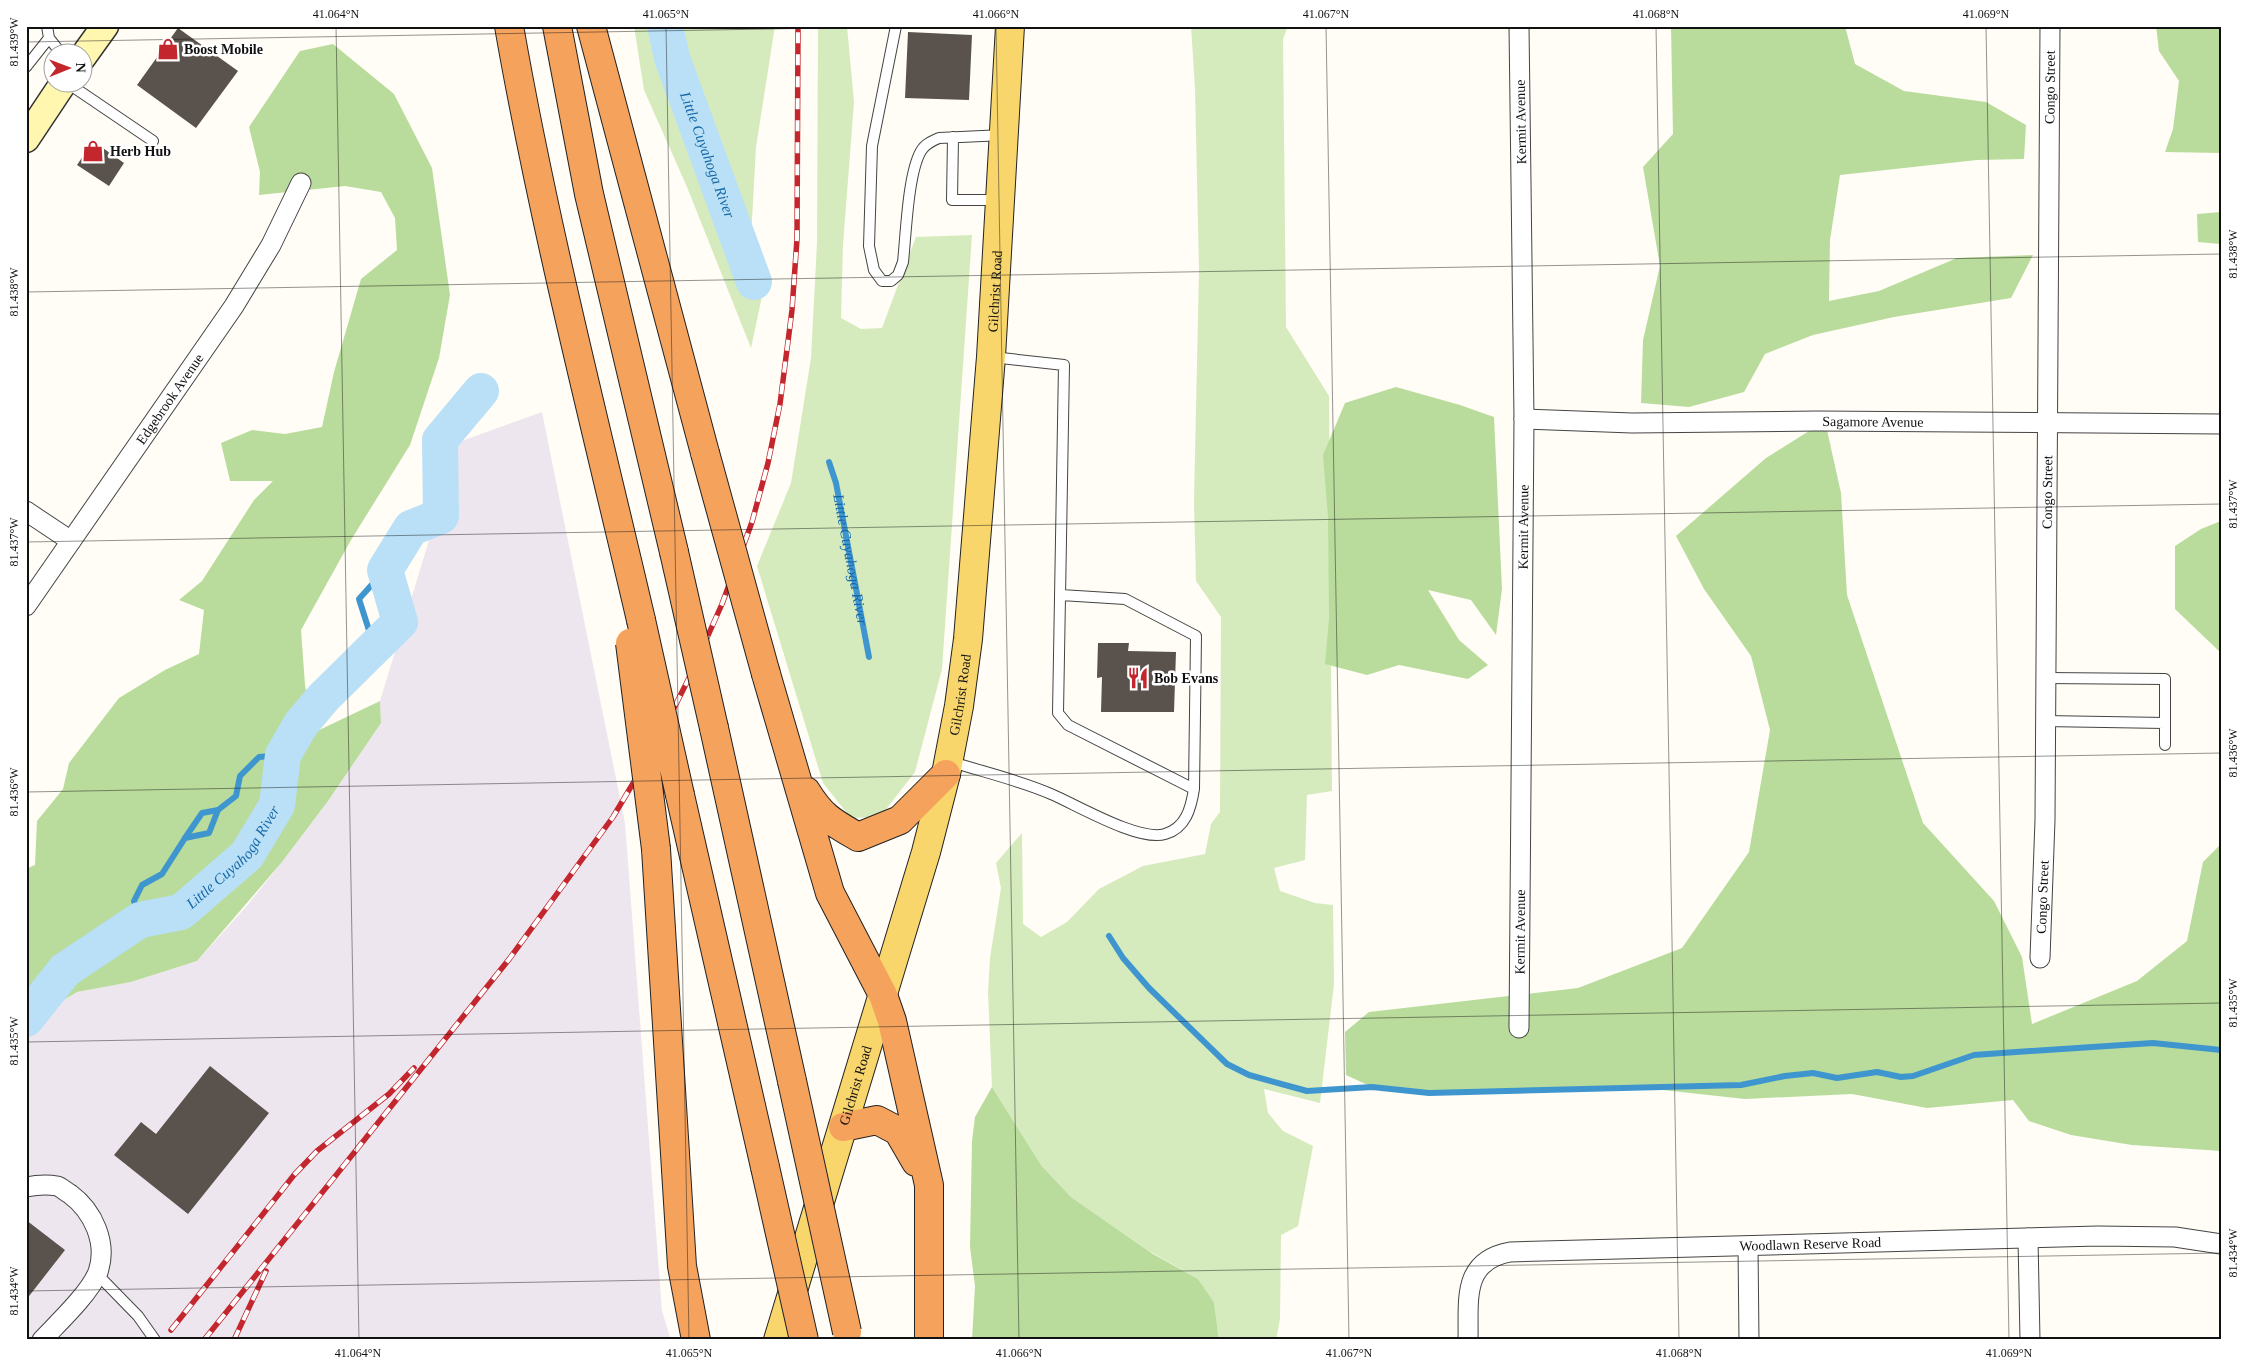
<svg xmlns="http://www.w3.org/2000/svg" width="2247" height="1366" font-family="Georgia,serif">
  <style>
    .industrial { fill: #eee6ef }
    .green { fill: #d5ebbd }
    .forest { fill: #b9dc9c }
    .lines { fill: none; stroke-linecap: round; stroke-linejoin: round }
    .stream { stroke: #3f96cf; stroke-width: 6 }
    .river { stroke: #b9e0f7; stroke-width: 36 }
    .building { fill: #5a524d }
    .lane-casing { stroke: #444; stroke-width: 12 }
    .street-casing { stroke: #444; stroke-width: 21 }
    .secondary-casing { stroke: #333; stroke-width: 29 }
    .primary-casing { stroke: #222; stroke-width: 30 }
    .highway-casing { stroke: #222; stroke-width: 30 }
    .lane { stroke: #fff; stroke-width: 10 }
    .street { stroke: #fff; stroke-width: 19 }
    .secondary { stroke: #fff6b0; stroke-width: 26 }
    .primary { stroke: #f9d66b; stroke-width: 28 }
    .highway { stroke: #f5a25d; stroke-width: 28 }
    .rail-casing { stroke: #c4262e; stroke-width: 5.5 }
    .rail { stroke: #fff; stroke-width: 4; stroke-dasharray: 11; stroke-linecap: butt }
    .highway-bridge-casing { stroke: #222; stroke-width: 30; stroke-linecap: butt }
    .highway-bridge { stroke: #f5a25d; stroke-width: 28 }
    .ticks { fill: none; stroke: #111; stroke-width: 1; stroke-opacity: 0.45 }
    .labels { text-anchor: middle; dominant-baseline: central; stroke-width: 5; stroke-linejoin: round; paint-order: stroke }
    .poi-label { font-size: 14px; font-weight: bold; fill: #111; stroke: #fff; text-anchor: start }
    .street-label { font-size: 14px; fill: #111; stroke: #fff }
    .water-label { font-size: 15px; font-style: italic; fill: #1768a6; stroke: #fff }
    .neatline { fill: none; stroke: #111; stroke-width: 2 }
    .ticks-label { font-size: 12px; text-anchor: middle; fill: #111 }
  </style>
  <rect width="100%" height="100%" fill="#fffdf5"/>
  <!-- industrial -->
  <path class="industrial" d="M542,412L625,823L662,1311L671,1340H26V1023L77,992L131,982L197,961L245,908L282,862L328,801L381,723L380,701L459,442Z"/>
  <!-- green -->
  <path class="green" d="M634,26H775L756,147L751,238L765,282L751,348L687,187L644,90Z
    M818,26H847L854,102L843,245L841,318L861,329L882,328L916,237L972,235L942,669L915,772L880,817L851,818L823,783L757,566L791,483L811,358L817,243Z
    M1191,26H1288L1283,39L1286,327L1329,396L1332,791L1307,795L1305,860L1274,868L1280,891L1315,903L1333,905L1334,984L1320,1103L1264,1089L1268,1113L1283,1131L1313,1146L1298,1226L1281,1235L1280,1319L1276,1340H1219L1214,1302L1198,1279L1149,1251L1071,1197L1041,1165L992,1087L988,992L990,958L1001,888L996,863L1022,833L1023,924L1041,937L1067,922L1099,889L1143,866L1205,854L1211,824L1220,812L1221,617L1196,581L1194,501L1199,270L1195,88Z"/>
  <!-- forest -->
  <path class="forest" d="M1671,26H1845L1855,64L1904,91L1986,102L2026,125L2024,159L1977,160L1840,175L1830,240L1829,301L1879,291L1957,258L2033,255L2011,298L1894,317L1813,335L1765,354L1744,392L1689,407L1641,403L1643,340L1660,266L1643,167L1673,134Z
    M2156,26H2221V153L2165,152L2173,129L2179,81L2159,51Z
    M333,44L394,94L432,168L450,295L439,358L410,445L351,540L301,630L305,685L313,733L380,701L381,723L328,801L282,862L197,961L131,982L77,992L26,1023V869L35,865L37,821L63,789L69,763L119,698L165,670L199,654L204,610L179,600L202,581L254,500L273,481H230L221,443L252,430L285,434L322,427L334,372L361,279L397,250L395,218L381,192L345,186L259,195L260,172L249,127L300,51Z
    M2221,212V244L2198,242L2197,214Z
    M1396,387L1460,405L1494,417L1502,589L1496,635L1471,600L1428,590L1459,640L1488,665L1468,679L1399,665L1367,675L1325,664L1329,618L1328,517L1323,455L1345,403Z
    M1825,421L1841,493L1847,595L1923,823L1994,901L2022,957L2032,1024L2137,981L2187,941L2203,862L2221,844V1151L2132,1145L2071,1135L2029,1121L2013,1100L1927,1108L1852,1094L1745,1099L1644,1088L1429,1093L1372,1087L1346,1075L1345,1032L1369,1012L1578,988L1682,948L1749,852L1770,730L1751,656L1704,589L1676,536L1766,458Z
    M2221,521V653L2175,609V546L2201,529Z
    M992,1087L1041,1165L1071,1197L1153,1254L1198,1279L1214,1302L1219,1340H972L975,1286L970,1247L972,1141L975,1117Z"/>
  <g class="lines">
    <!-- stream -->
    <g class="stream">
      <path d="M752,276L754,282"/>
      <path id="s1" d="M829,462L836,483L869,657"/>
      <path d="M374,646L359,599L385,570"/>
      <path d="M185,838L202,813L218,810"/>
      <path d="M140,920L134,901L142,885L162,874L185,838L209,833L218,810L236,796L240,776L259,757L283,755"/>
      <path d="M1109,936L1123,958L1149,988L1227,1064L1249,1075L1307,1091L1372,1087L1429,1093L1741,1085L1785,1076L1813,1073L1837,1078L1877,1072L1901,1077L1913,1076L1974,1055L2016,1052L2153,1043L2221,1050"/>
    </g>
    <!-- river -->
    <g class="river">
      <path id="s2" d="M665,26L672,58L754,282"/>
      <path id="s3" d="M26,1019L65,970L140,920L181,912L247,855L277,805L283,755L301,724L323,698L400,622L385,570L411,528L441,516L440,440L481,391"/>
    </g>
  </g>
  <!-- building -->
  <path class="building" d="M178,28L238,71L196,128L137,85Z
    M908,32L972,35L969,100L905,98Z
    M93,141L124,163L109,186L77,165Z
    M1098,643H1129L1128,651L1176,652L1174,712H1101L1102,677L1097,678Z
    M210,1066L269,1113L188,1214L114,1155L141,1122L156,1134Z
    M26,1220L65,1250L26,1300Z"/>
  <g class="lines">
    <!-- lane casing -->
    <g class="lane-casing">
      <path id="lane" d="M47,26L49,38L60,52
        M896,26L872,146L869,246L874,270L882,281H891L898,275L903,262C906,234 908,173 921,151C925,144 932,141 939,138L1004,135
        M26,67L49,38
        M66,82L153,141
        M953,137L952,200H998
        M992,357L1064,365L1058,713L1068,725L1194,789
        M2044,721L2165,723V679L2045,678
        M2165,723V745
        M949,761C983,772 1019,780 1051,794C1077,805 1139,842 1165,834C1186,828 1191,808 1194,789L1196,636L1125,599L1061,595
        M97,1274L138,1316L155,1340"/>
    </g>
    <!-- street casing -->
    <g class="street-casing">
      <g id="street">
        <path id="s4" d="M1524,419L1632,423L1817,421L2221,424"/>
        <path d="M26,511L71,541"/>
        <path id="s5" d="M26,606L234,306L271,245L301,183"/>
        <path id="s6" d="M2040,958L2045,820L2050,26"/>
        <path id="s7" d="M1519,1028L1524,419L1519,26"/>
        <path d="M26,1187C36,1185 47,1184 57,1186C61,1187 66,1192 70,1194C93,1211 108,1243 98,1272C90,1293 58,1323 42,1340"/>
        <path d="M2028,1238L2030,1340"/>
        <path d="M1748,1246L1749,1340"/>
        <path id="s8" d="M1468,1340C1469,1301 1461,1261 1510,1252L2098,1236L2175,1237L2221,1244"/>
      </g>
    </g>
    <!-- secondary casing -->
    <g class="secondary-casing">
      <path id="secondary" d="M82,58L105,26
        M26,139L64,82"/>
    </g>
    <!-- primary casing -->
    <g class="primary-casing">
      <g id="primary">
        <path id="s9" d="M778,1340L926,852L946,774L959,706L968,639L991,357L1010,26"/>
      </g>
    </g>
    <!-- highway casing -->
    <g class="highway-casing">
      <path id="highway" d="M509,26C544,226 595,423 641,620
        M557,26L589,194L674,552
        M591,26L705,453
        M766,674L830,893L883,995L892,1021L929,1185V1340
        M714,728L792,1081
        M806,791C822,817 832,822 858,837L900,820L946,774
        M680,795L765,1167
        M656,849L682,1266L696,1340
        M843,1127L877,1120L898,1131L916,1162"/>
    </g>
    <!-- lane -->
    <use href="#lane" class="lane"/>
    <!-- street -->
    <use href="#street" class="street"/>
    <!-- secondary -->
    <use href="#secondary" class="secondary"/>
    <!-- primary -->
    <use href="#primary" class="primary"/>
    <!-- highway -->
    <use href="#highway" class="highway"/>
    <!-- rail casing -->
    <g class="rail-casing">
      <path id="rail" d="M171,1330L294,1175L317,1151L389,1094L414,1068
        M204,1340L510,958L613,817L654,748L690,676L722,604L752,522L768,463L780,404L792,310L797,239L798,26
        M234,1340L266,1271"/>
    </g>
    <!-- rail -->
    <use href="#rail" class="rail"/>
    <!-- highway-bridge casing -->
    <g class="highway-bridge-casing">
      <path id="highway-bridge" d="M705,453L766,674
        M674,552L714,728
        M641,620L680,795
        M630,643L656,849
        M792,1081L847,1332
        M765,1167L804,1340"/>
    </g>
    <!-- highway-bridge -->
    <use href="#highway-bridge" class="highway-bridge"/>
  </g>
  <!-- ticks -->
  <path class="ticks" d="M336,26L359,1340M666,26L689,1340M996,26L1019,1340M1326,26L1349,1340M1656,26L1679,1340M1986,26L2009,1340M26,42L939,26M26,292L2221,254M26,542L2221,504M26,792L2221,753M26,1042L2221,1003M26,1217L28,1340M26,1291L2221,1253"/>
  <!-- icons -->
  <defs>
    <g id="shop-bare" transform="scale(1.725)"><path d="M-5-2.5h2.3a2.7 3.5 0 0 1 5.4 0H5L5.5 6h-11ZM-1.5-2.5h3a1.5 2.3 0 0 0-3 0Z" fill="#c4262e" stroke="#fff" stroke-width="2.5" paint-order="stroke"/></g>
    <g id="restaurant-bare" transform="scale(1.725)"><path d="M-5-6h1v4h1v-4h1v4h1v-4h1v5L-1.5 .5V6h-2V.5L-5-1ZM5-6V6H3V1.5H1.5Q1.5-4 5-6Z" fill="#c4262e" stroke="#fff" stroke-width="2.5" paint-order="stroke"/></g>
  </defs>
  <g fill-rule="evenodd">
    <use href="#shop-bare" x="168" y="49"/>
    <use href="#shop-bare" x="93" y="151"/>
    <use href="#restaurant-bare" x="1138" y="678"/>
  </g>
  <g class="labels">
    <!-- poi labels -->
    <g class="poi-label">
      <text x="184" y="49">Boost Mobile</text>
      <text x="110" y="151">Herb Hub</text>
      <text x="1154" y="678">Bob Evans</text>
    </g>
    <!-- street labels -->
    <g class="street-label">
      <text stroke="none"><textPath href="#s6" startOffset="871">Congo Street</textPath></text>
      <text transform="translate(1521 122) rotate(-91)">Kermit Avenue</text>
      <text stroke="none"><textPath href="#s9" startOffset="1076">Gilchrist Road</textPath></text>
      <text stroke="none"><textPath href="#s5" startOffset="252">Edgebrook Avenue</textPath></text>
      <text stroke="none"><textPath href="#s4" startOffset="349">Sagamore Avenue</textPath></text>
      <text stroke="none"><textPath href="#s6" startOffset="466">Congo Street</textPath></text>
      <text stroke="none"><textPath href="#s7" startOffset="501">Kermit Avenue</textPath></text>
      <text stroke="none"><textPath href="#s9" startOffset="671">Gilchrist Road</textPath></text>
      <text stroke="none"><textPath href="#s6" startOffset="61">Congo Street</textPath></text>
      <text stroke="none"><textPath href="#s7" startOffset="96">Kermit Avenue</textPath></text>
      <text stroke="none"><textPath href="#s9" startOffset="266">Gilchrist Road</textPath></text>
      <text stroke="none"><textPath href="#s8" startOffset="410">Woodlawn Reserve Road</textPath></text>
    </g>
    <!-- water labels -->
    <g class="water-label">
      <text stroke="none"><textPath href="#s2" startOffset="136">Little Cuyahoga River</textPath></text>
      <text stroke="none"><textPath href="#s1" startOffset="100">Little Cuyahoga River</textPath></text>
      <text stroke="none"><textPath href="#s3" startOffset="271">Little Cuyahoga River</textPath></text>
    </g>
  </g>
  <!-- border -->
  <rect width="2247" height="1366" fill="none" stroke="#ffffff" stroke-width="55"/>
  <!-- north arrow -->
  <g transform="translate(68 68) rotate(89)"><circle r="24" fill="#ffffff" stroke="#a0a0a0"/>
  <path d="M0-4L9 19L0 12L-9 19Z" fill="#c4262e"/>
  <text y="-8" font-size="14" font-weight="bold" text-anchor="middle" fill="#111111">N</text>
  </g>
  <rect x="28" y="28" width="2192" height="1310" class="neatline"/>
  <g class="ticks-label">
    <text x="336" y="18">41.064°N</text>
    <text x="666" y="18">41.065°N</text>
    <text x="996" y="18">41.066°N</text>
    <text x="1326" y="18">41.067°N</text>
    <text x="1656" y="18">41.068°N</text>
    <text x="1986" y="18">41.069°N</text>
    <text transform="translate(14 42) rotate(-90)" y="4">81.439°W</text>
    <text transform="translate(2233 254) rotate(-90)" y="4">81.438°W</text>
    <text transform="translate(14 292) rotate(-90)" y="4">81.438°W</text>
    <text transform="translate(2233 504) rotate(-90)" y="4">81.437°W</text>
    <text transform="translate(14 542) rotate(-90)" y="4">81.437°W</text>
    <text transform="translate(2233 753) rotate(-90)" y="4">81.436°W</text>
    <text transform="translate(14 792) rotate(-90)" y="4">81.436°W</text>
    <text transform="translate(2233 1003) rotate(-90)" y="4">81.435°W</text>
    <text transform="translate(14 1041) rotate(-90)" y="4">81.435°W</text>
    <text transform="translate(2233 1253) rotate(-90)" y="4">81.434°W</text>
    <text transform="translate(14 1291) rotate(-90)" y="4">81.434°W</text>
    <text x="358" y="1357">41.064°N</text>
    <text x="689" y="1357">41.065°N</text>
    <text x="1019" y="1357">41.066°N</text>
    <text x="1349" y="1357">41.067°N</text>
    <text x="1679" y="1357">41.068°N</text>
    <text x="2009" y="1357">41.069°N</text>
  </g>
</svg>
